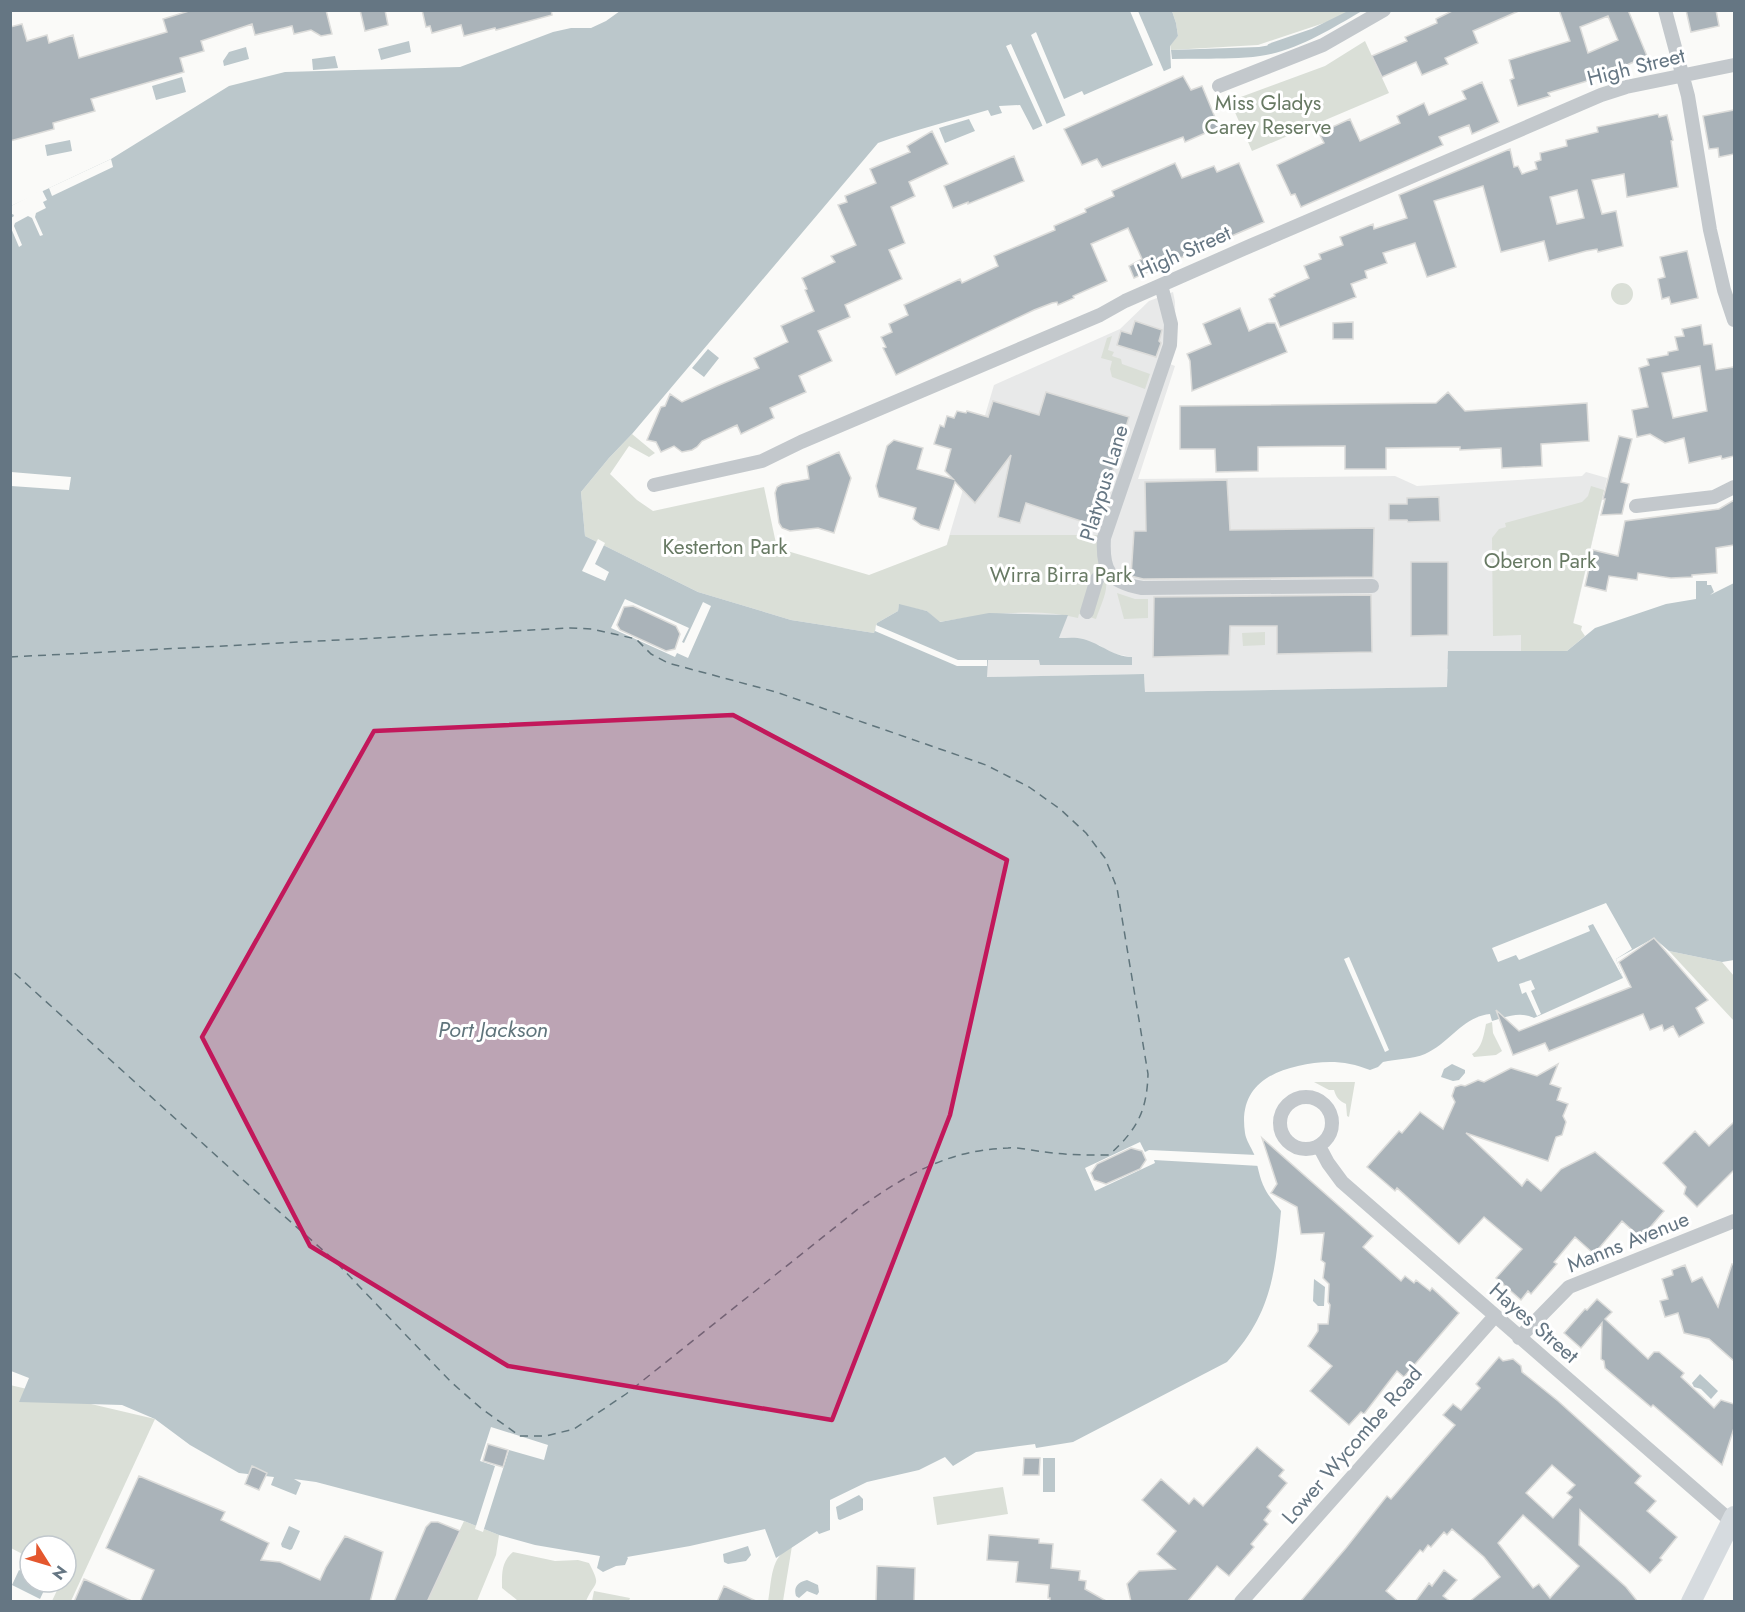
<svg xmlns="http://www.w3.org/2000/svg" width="1745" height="1612" font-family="Jost,sans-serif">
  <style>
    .built { fill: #e8e9e9 }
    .green { fill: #dadfd7 }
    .water { fill: #bbc7cb }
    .pier { fill: #fafaf8 }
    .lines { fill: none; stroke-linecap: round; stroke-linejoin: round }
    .stream { stroke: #bbc7cb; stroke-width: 5 }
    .ferry { stroke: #60757c; stroke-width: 1.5; stroke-dasharray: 8 6; stroke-linecap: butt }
    .building { fill: #aab3b9; stroke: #dcdcda; stroke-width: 1.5; fill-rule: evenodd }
    .street { stroke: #c3c8cc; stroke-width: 14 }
    .secondary { stroke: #d6dbdf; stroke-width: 20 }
    .marked { fill: #c2185b; fill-opacity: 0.2; stroke: #c2185b; stroke-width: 4.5; stroke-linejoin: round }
    .labels { text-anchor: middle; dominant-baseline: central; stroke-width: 6; stroke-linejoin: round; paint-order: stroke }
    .street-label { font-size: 21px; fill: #657683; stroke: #fff }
    .park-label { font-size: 21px; fill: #687a64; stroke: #fff }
    .water-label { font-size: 22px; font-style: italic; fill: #60757c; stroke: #fff }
  </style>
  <rect width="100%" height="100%" fill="#fafaf8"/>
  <!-- built -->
  <path class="built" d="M1173,292L1175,302L1176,347L1170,364L1175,366L1138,479L1395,476L1417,486L1582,476L1586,472L1607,478L1567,651L1447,669V687L1145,692L1144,674L987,677V660H1040V664L1132,657L1110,653L1099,645L1059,638L1067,615L927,611L994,385L1120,329L1149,301Z"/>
  <!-- green -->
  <path class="green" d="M1172,11H1353L1345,16L1258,45L1171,50L1170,45L1178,36L1176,23Z
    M1365,41L1389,93L1252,151L1230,101L1325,66Z
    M1611 294a11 11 0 1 1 22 0a11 11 0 1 1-22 0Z
    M1112,336L1108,350L1114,352L1112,356L1121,359L1122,364L1150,374L1145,389L1112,377L1110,369L1112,361L1101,358L1107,338Z
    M632,434L655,453L649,457L629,446L610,474L637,500L653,511L764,487L777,548L869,575L947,545L950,535H1098C1095,553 1103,565 1106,582C1108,592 1099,609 1096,619L1079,614L1078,618C1034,607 983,615 939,622L927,611L899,605L898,611L877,623L874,633L791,620L698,592L585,536L581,492L609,458Z
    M1591,486L1604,490L1573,623L1582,626L1581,630L1585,636L1567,651H1521V635L1493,636L1492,538L1499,529L1506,527L1505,523L1582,502L1588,496Z
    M1117,593L1135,599H1148V618L1124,619Z
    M1265,632V645L1243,646L1242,633Z
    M1669,951L1722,962L1734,976V1021Z
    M1492,1022L1493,1033L1502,1051L1496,1055L1474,1057L1472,1054C1482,1049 1484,1034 1486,1024Z
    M1314,1082H1355L1349,1117L1347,1116L1346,1104C1339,1101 1336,1097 1334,1090H1329Z
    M10,1385L155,1419L71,1601H52L61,1582H66V1546H30V1558L11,1548Z
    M1003,1487L1008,1514L937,1525L933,1497Z
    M464,1521L499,1535L496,1555L477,1601L426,1602Z
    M792,1546L783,1601L768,1602C772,1580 770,1556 792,1546Z
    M513,1552L555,1561L578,1560L589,1563C602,1588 595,1580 586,1601L526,1602L517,1600L502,1588C502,1574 501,1562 513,1552Z
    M594,1591L630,1598L629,1601H592Z"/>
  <!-- water -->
  <path class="water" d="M620,11H1172L1176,23L1178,36L1170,46L1171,68L1033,130L1020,105L999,106L1002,113L991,116L988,110C951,121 914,130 878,143L632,434L609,458L581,492L585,536L698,592L791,620L874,633L877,623L898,611L899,604L927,611L940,622L989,613L1068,615L1059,638C1067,638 1076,637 1083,639C1102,644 1111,656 1132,657V665H1040L1039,660H988L987,677L1144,674L1145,692L1447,687L1448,651H1567L1595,628L1666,604L1696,599V581H1707V585H1711L1714,592L1710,595L1734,583V960L1722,962L1669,951L1654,938L1616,959L1623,978L1534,1018C1520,1011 1506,1017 1492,1021L1490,1014C1462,1017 1450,1043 1425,1054C1413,1059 1396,1059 1383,1062L1378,1067L1370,1070C1346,1060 1323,1060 1298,1066C1262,1074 1239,1093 1245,1133C1246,1140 1251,1147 1254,1154C1258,1165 1259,1178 1265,1189C1269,1197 1276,1204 1281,1211C1275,1273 1272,1314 1227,1362L1073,1442L1036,1448L1035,1444L976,1452L953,1466L945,1457L919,1470L867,1482L830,1500V1530L819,1534L817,1531L776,1558L765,1529L690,1546L627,1557L628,1558L625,1565L616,1566L603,1572L597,1568L600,1556L535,1545L499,1535L464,1521L316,1482L294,1479L301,1483L296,1495L271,1485L274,1477L239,1473L190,1445L155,1419L122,1405L19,1402L29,1378L11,1371V206L111,159L229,86L285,72L460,67L553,32L571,28H591L606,21Z
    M1348,11H1362C1331,29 1296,51 1260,56C1232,60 1201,58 1172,59L1171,50L1259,47L1283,43Z
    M409,41L411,52L381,60L378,49Z
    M246,47L249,59L224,66L223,61L229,52Z
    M335,56L338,68L313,70L312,59Z
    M182,77L186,92L156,100L152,86Z
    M969,119L975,131L945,143L939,128Z
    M70,140L72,151L47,156L45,145Z
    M708,349L719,358L704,377L692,368Z
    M1452,1064L1465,1070V1073L1459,1080L1453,1081L1441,1077L1444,1069Z
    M1314,1279L1325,1287L1324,1306H1318L1313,1301Z
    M1700,1374L1718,1391L1711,1399L1701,1389L1694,1387L1692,1383Z
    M1043,1458H1055V1492H1043Z
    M859,1495L863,1499V1510L840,1520L838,1519L836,1507Z
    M289,1526L300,1531L292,1549L290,1550L282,1547L281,1544Z
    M748,1546L751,1555L746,1561L728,1564L724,1562L723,1554Z
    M19,1570L30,1575V1582H43L47,1584L40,1599L12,1585Z
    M807,1580L818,1585L819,1592L817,1595L807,1591L799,1598L796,1596C793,1586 799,1582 807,1580Z"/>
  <!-- pier -->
  <path class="pier" d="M1130,11H1138L1165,74L1067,119L1031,35L1036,32L1064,99L1082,91L1084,95L1153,65Z
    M1011,44L1048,127L1044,129L1006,46Z
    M111,159L113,167L52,196L49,188Z
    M42,190L47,200L43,202L46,208L36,213L35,217L43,235L40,236L32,218L28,216L15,223L14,226L22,245L19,247L11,228V218L14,216L13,214L11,215V206Z
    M11,472L71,477L69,490L11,486Z
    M598,539L605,543L595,564L609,572L605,581L582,571Z
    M625,599L689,628L682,642L684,643L703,602L711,606L688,658L677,653L675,657L611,628Z
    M876,625L958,660H987V666H957L875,631Z
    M1606,903L1632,949L1616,959L1623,978L1593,924L1588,926L1590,931L1519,960L1516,955L1498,962L1492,948Z
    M1349,957L1389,1050L1385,1052L1344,959Z
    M1531,980L1535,989L1531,991L1541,1014L1537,1016L1526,992L1522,994L1519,984Z
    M1140,1142L1145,1152L1149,1150L1257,1155L1260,1166L1154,1160L1155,1163L1095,1191L1085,1168Z
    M491,1427L548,1445L544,1460L509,1450L483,1532L475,1529L495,1466L480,1461Z"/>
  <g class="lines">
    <!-- stream -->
    <path class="stream" d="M1270,46L1310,32"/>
    <!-- ferry -->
    <path class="ferry" d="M10,657L570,628L592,629L636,639L651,654L668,663L776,692L986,765L1029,787L1060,809L1086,833L1105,858L1117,888L1148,1074C1147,1111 1137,1130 1109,1155C1087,1155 1066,1155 1045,1152C1033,1151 1020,1147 1008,1148C947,1150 906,1175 858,1209L626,1394L574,1429L546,1436H520L482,1409L451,1382L334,1260L242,1179L10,969"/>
  </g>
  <!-- building -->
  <path class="building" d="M192,10H326L332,34L321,36L311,30L294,34L292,26L255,35L252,24L201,41L204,51L180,58L184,72L91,99L95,111L53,123L54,129L10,141V27L22,24L27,41L47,35L49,43L73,35L79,58L167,32L163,19Z
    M360,10H385L388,25L365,31Z
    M422,10H551L552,15L496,30L495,28L464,36L461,25L432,33L430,26L426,27Z
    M1454,10H1521L1473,31L1478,43L1445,58L1448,64L1422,75L1416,62L1382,77L1372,56L1407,41L1405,37L1437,23L1436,19Z
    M1559,10H1628L1647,56L1600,77L1548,93L1550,96L1518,106L1510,80L1514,78L1509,60L1570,41ZM1608,16L1618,40L1588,53L1580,27Z
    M1686,10H1716L1719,26L1691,32Z
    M1183,76L1191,90L1202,86L1219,127L1185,142L1183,137L1102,167L1097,159L1082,165L1064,129Z
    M1482,82L1499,122L1472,134L1469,125L1439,137L1443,145L1301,207L1295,194L1291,195L1277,165L1324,143L1319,133L1350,119L1360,141L1400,123L1397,116L1424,103L1429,115L1466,99L1462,91Z
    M1734,110V154L1719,157L1718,148L1709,149L1703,116Z
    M1658,114L1659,117L1667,115L1673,140L1671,141L1678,187L1627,197L1624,174L1592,180L1602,214L1616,211L1623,246L1598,252L1597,249L1586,251L1549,261L1544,241L1501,252L1483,186L1434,201L1456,267L1427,277L1415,243L1383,253L1387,263L1365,271L1367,278L1351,284L1356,297L1280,327L1269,299L1275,296L1274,294L1309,278L1304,266L1321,259L1319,254L1343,245L1340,237L1373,224L1374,229L1407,218L1399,195L1510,149L1514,167L1518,166L1522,174L1537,169L1535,162L1541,160L1540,153L1567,146L1566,140L1598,132L1597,127ZM1577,190L1584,218L1557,224L1550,197Z
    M932,131L948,164L909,182L915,196L891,207L905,243L889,250L902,279L845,305L850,317L818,331L832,361L799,376L806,392L770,408L774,418L741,434L737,425L702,441L697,447L692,450L682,452L674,446L661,452L656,442L647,440L661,407L665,406L670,394L682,402L717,386L759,368L754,358L788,342L781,326L814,311L805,290L807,289L802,278L835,262L831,256L856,245L838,205L847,202L845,196L876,183L870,169L910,152L907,146Z
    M1014,156L1024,181L968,204V202L953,208L944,186Z
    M1175,163L1182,178L1214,166L1217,172L1239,163L1264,222L1134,278L1129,266L1142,259L1128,228L1091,244L1107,281L1073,296L1074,298L1058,305L1057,302L1052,303L1034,310L896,375L883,348L886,347L881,337L892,332L889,324L908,315L904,305L960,279L962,283L998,266L994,256L1055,230L1054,226L1086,212L1085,209L1114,196L1112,191Z
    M1687,251L1698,298L1671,304L1669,297L1662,299L1658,279L1665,277L1660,257Z
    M1240,308L1249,331L1267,323H1275L1287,352L1192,391L1190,361L1187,354L1211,344L1203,324Z
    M1135,321L1162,330L1159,341L1161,343L1156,357L1117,345L1121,331L1131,334Z
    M1353,322V339H1333V323Z
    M1701,325L1704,345L1712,344L1716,370L1734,367V456L1722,459L1721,456L1689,463L1684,438L1665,443L1650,434L1637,437L1632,410L1648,407L1639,368L1649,365L1647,359L1668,355V352L1678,350L1675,337L1684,336L1682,329ZM1700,366L1707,411L1673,418L1662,373Z
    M1046,392L1129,417L1096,526L1026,503L1020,523L998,517L1011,455L975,503L955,482L939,530L921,525L913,519L916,508L879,497L876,486L887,446L894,440L923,448L917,469L953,479L945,471L951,449L934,444L940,425L944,427L947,416L954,418L957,411L966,413L967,411L988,417L993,401L1039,415Z
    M1448,392L1465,411L1587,403L1589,441L1541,444L1542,466L1502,468L1501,448L1460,450V447L1386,448V469H1345V446L1258,447V471L1216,472L1215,449H1180V406L1436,403Z
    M1619,436L1632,439L1621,482L1629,484L1622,514L1601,515L1605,499H1603Z
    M839,452L851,478L834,533L818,528L790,531L782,528L779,523L775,493L777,487L782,484L809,479L807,466Z
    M1227,480L1230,530L1374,528L1373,577L1143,579L1131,576L1134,531H1146L1145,482Z
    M1439,497L1440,521L1408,522L1407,520H1389V504H1407V498Z
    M1734,500V545L1716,548L1717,573L1692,575V577L1671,578L1638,573L1637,580L1609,576L1606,591L1585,586L1593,550L1618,556L1625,521L1719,509Z
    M1411,562H1448V635L1411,636Z
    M1371,595L1372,652L1277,654V626H1230L1229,655L1153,657L1154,597Z
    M633,606L676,626L680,634L675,649L666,651L620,630L617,625L624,607Z
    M1654,938L1708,1000L1696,1008L1704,1023L1679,1037L1673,1026L1664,1031L1662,1025L1650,1030L1643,1014L1549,1051L1545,1043L1513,1055L1496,1010L1519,1031L1631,987L1619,962Z
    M1558,1064L1550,1084L1561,1088L1557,1100L1568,1104L1563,1116L1566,1122L1562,1135L1556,1137L1548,1161L1466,1133L1522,1186L1527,1179L1541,1191L1561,1169L1595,1152L1664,1211L1641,1238L1622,1221L1594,1254L1575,1237L1554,1262L1557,1264L1531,1294L1528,1291L1521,1300L1496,1278L1522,1249L1484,1217L1459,1244L1397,1188L1395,1191L1367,1167L1399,1131L1402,1133L1420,1112L1443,1129L1455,1102L1452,1096L1455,1087L1461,1085L1465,1086L1478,1080L1484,1082L1511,1068L1537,1076Z
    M1734,1122V1170L1697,1207L1684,1194L1686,1187L1663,1163L1695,1131L1709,1146Z
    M1262,1138L1373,1236L1363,1247L1401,1281L1405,1276L1414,1283L1416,1280L1430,1291L1432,1288L1459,1313L1404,1377L1397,1371L1364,1414L1361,1412L1349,1425L1310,1391L1332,1366L1308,1346L1318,1331V1324H1328L1330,1305L1328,1302L1329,1284L1323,1278L1325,1263L1321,1260L1324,1233L1301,1234L1297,1207L1271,1193L1277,1184Z
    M1131,1148L1142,1151L1146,1160L1140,1169L1106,1184L1094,1180L1091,1173L1097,1164Z
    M1732,1264L1734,1265V1361L1709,1339L1684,1333L1678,1313L1665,1317L1660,1301L1668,1299L1662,1279L1673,1275L1672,1270L1685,1265L1692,1282L1702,1277L1718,1307Z
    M1597,1299L1612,1312L1605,1319L1648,1359L1654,1352H1659L1684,1373L1681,1377L1714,1408L1721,1400L1734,1404V1428L1722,1465L1653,1405L1651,1407L1605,1368L1604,1361L1601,1359L1602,1323L1581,1348L1564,1333L1585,1309L1587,1310Z
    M1499,1357L1503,1361L1513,1359L1521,1366L1522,1372L1558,1401L1641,1476L1635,1483L1656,1501L1647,1511L1677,1537L1660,1558L1662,1560L1650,1573L1580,1510L1579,1545L1626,1587L1638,1602H1469L1500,1577L1484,1557L1452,1529L1447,1535L1444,1532L1431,1547L1428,1545L1423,1552L1420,1550L1386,1591L1399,1602H1300L1346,1548L1387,1496L1391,1499L1455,1425L1443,1415L1453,1404L1461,1410L1480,1388L1476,1384ZM1552,1465L1575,1485L1567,1493L1572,1497L1553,1518L1526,1493ZM1523,1515L1579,1566L1550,1598L1539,1584L1533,1588L1498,1543Z
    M488,1444L508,1450L503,1467L483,1461Z
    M1257,1447L1284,1470L1279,1476L1287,1483L1267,1507L1271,1511L1264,1520L1268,1524L1251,1544L1254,1547L1229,1576L1217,1566L1187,1602H1131L1127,1584L1139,1571L1175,1569L1157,1554L1176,1531L1142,1500L1161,1479L1189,1504L1194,1498L1203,1506Z
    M1024,1458H1040L1039,1475H1023Z
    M252,1466L267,1473L259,1490L245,1484Z
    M139,1476L225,1512L221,1520L269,1543L261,1560L280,1562L320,1580L326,1567L345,1536L383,1552L370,1602H140L154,1570L106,1548Z
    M431,1522H438L460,1531L427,1602H394L426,1527Z
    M989,1535L1039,1539V1543L1053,1544L1051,1568L1080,1571L1079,1580L1086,1581L1085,1589L1108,1602H1050V1598H1048L1049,1585L1016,1582L1018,1562L987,1560Z
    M877,1566L915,1568L914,1602H876Z
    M1444,1570L1457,1580L1443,1596L1451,1602H1415L1429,1583L1432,1586Z
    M84,1579L134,1602H74Z
    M724,1586L758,1602H717Z"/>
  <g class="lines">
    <!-- street -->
    <path class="street" d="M1665,10L1688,96L1710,230L1724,290L1734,320
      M1219,86L1323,45L1384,10
      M1161,285L1171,324L1170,345L1104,538C1102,571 1109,582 1142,588L1372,586
      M654,485L762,461L801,442L1100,315L1125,301L1250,246L1601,95L1626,87L1734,65
      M1636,506L1714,497L1734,487
      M1087,612L1097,579L1107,569
      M1280 1123a26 26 0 1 1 52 0a26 26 0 1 1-52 0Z
      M1319,1146L1328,1163L1342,1182L1732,1522
      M1519,1338L1569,1287L1734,1221
      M1241,1602L1495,1316"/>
    <!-- secondary -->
    <path class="secondary" d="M1691,1602L1734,1516"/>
  </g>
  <!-- marked area -->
  <path class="marked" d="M733,715L1007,860L950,1115L832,1420L508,1366L310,1246L202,1037L374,731Z"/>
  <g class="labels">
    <!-- street labels -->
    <g class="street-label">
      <text transform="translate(1636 67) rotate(-14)">High Street</text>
      <text transform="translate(1184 252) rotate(-24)">High Street</text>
      <text transform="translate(1104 483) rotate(-73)">Platypus Lane</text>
      <text transform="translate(1628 1242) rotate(-22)">Manns Avenue</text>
      <text transform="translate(1534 1323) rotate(41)">Hayes Street</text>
      <text transform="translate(1352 1445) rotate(-49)">Lower Wycombe Road</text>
    </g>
    <!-- park labels -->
    <g class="park-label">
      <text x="1268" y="103">Miss Gladys<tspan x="1268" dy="24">Carey Reserve</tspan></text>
      <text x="725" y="547">Kesterton Park</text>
      <text x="1540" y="561">Oberon Park</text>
      <text x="1061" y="575">Wirra Birra Park</text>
    </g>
    <!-- water labels -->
    <g class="water-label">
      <text x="493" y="1029">Port Jackson</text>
    </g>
  </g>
  <!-- border -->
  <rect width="1745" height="1612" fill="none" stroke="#657683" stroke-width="24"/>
  <!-- north arrow -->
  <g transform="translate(48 1564) rotate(127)"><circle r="28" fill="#ffffff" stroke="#c1c8cd" stroke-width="1.5"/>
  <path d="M0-4.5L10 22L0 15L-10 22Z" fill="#e4572e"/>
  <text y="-9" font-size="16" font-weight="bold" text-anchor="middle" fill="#657683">N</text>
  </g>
</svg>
